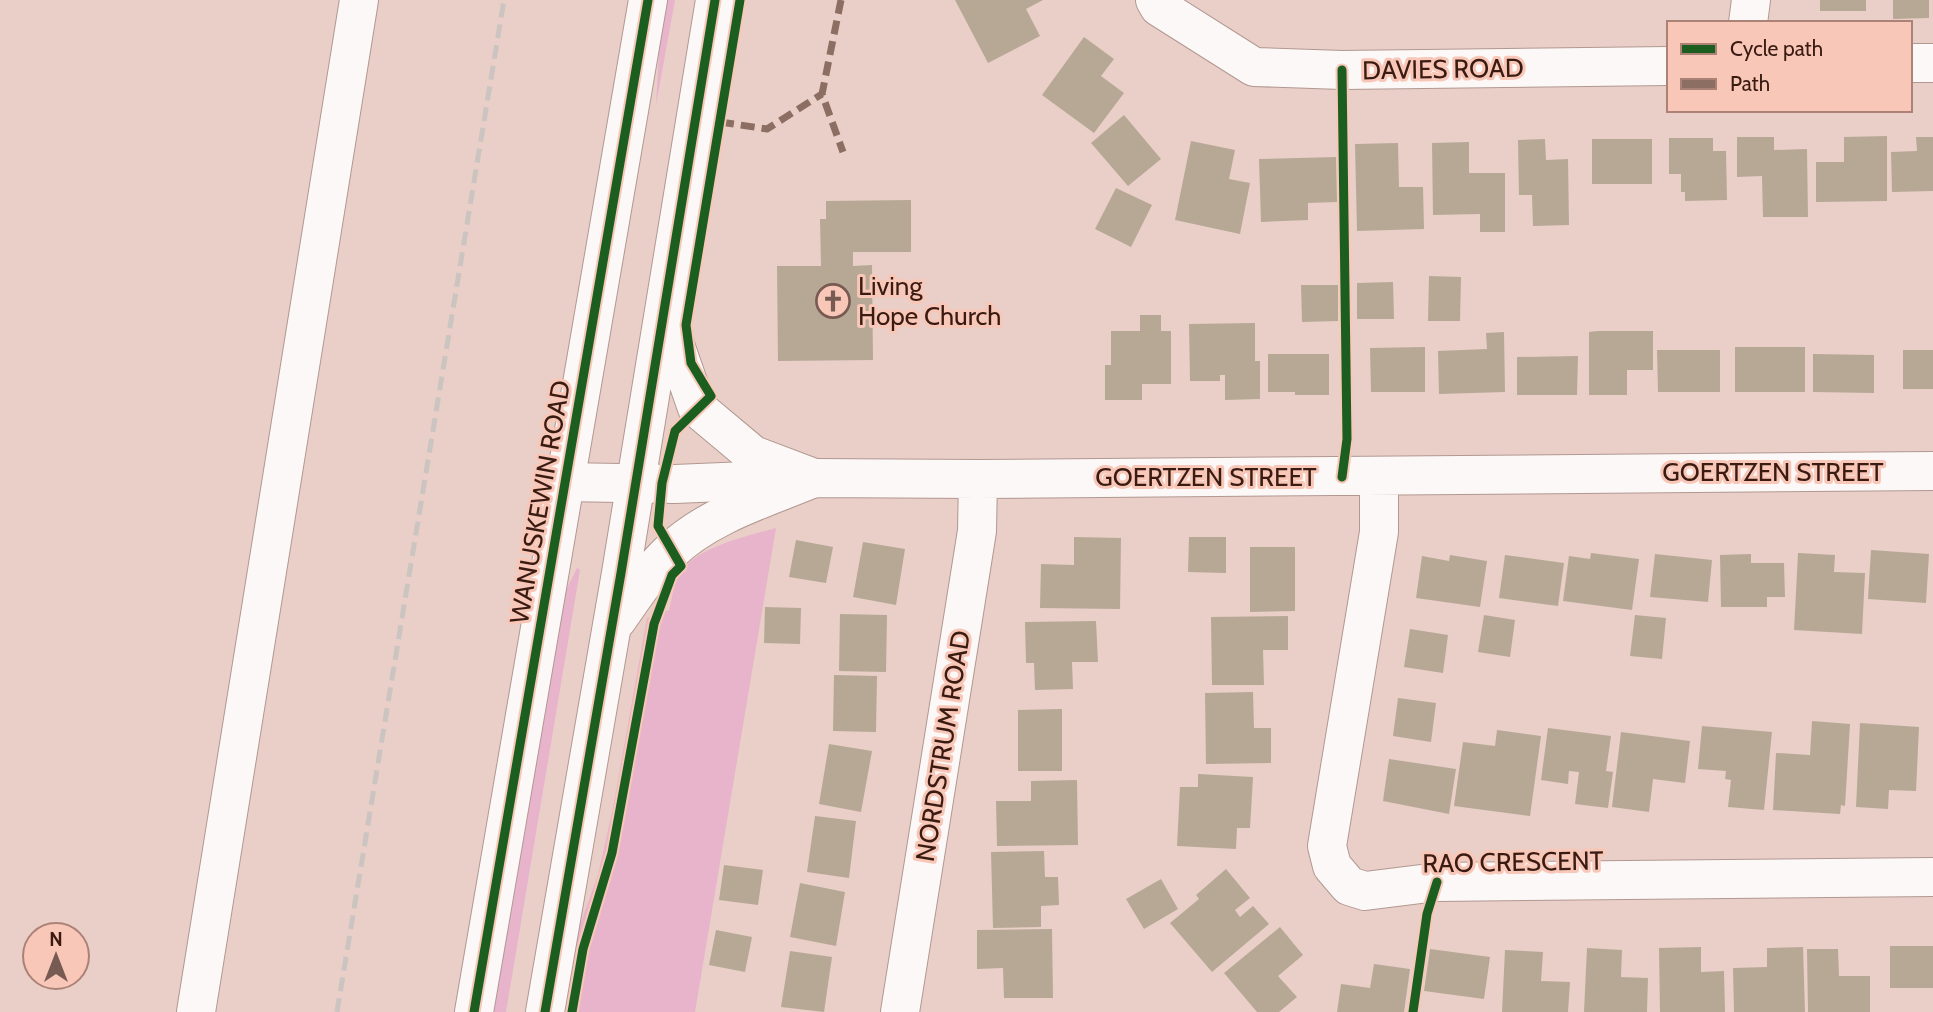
<svg xmlns="http://www.w3.org/2000/svg" width="1933" height="1012" font-family="Cabin,sans-serif">
  <style>
    .green { fill: #e7b4cc }
    .building { fill: #b7a896 }
    .lines { fill: none; stroke-linecap: round; stroke-linejoin: round }
    .minor-casing { stroke: #b19891; stroke-width: 40 }
    .major-casing { stroke: #b19891; stroke-width: 40 }
    .minor { stroke: #fcf8f7; stroke-width: 38 }
    .major { stroke: #fcf8f7; stroke-width: 38 }
    .rail { stroke: #ccc4c1; stroke-width: 5; stroke-dasharray: 14 7; stroke-linecap: butt }
    .quiet { stroke: #8d6e63; stroke-width: 7; stroke-dasharray: 14 7; stroke-linecap: butt }
    .cycleway-casing { stroke: #f8c7b8; stroke-width: 13 }
    .cycleway { stroke: #1b5e20; stroke-width: 9 }
    .labels { text-anchor: middle; dominant-baseline: central; stroke-width: 6; stroke-linejoin: round; paint-order: stroke }
    .street-label { font-size: 26px; fill: #391b12; stroke: #f8c7b8 }
    .poi-label { font-size: 26px; fill: #391b12; stroke: #f8c7b8; text-anchor: start }
  </style>
  <rect width="100%" height="100%" fill="#e9cfc7"/>
  <!-- green -->
  <path class="green" d="M662,0H675L656,105Z
    M776,528L695,1012H562L573,944L598,875L613,808L647,618L669,610C672,599 673,587 678,577C690,548 749,536 776,528Z
    M577,568L580,570L506,1012H493L561,607L567,588Z"/>
  <!-- building -->
  <path class="building" d="M955,0H1043L1026,9L1040,36L988,63Z
    M1820,0H1866V11H1820Z
    M1893,0H1929V18L1893,19Z
    M1084,37L1114,59L1101,76L1124,93L1094,133L1042,95Z
    M1124,115L1161,159L1128,186L1091,143Z
    M1887,136V201L1816,202V162H1844V137Z
    M1737,137H1774V150L1807,149L1808,217H1763L1762,176L1737,177Z
    M1916,137H1933V191L1892,192L1891,152L1917,151Z
    M1669,138H1713V151H1726L1727,200L1685,201V192H1681V174H1669Z
    M1545,139L1546,160L1568,159L1569,225L1533,226L1532,195H1519L1518,140Z
    M1592,139H1652V184H1592Z
    M1191,141L1235,150L1229,179L1250,183L1240,234L1175,220Z
    M1469,142V173H1505V232H1480V214L1433,215L1432,143Z
    M1398,143L1399,187H1423L1424,229L1357,231L1355,144Z
    M1336,157L1337,202L1308,203V220L1261,222L1259,159Z
    M1116,188L1152,205L1131,247L1095,229Z
    M911,200V252H853V266L872,265L873,360L778,361L777,266H821L820,219H826V201Z
    M1429,276L1461,277L1460,321H1428Z
    M1393,282L1394,319H1357V283Z
    M1301,285H1338V321L1302,322Z
    M1140,315H1161V331H1171V384H1142V400H1105V365H1111V331H1140Z
    M1255,323V361H1260V399L1225,400V375H1220V381H1190L1189,324Z
    M1598,331H1653V370H1627V395H1589V332Z
    M1504,332L1505,392L1439,394L1438,351L1487,349L1486,333Z
    M1425,347V392H1371L1370,348Z
    M1735,347H1805V392H1735Z
    M1657,350H1720V392H1658Z
    M1903,350H1933V389H1903Z
    M1268,354H1329V395H1295V392H1268Z
    M1813,354L1874,355V393L1813,392Z
    M1578,356L1577,395H1517V357Z
    M1074,537L1121,538L1120,609L1040,608L1041,564L1074,565Z
    M1189,537H1226V573L1188,572Z
    M796,540L833,547L826,583L789,577Z
    M863,542L905,549L896,605L853,597Z
    M1250,547H1295V611L1250,612Z
    M1871,550L1929,554L1926,603L1868,599Z
    M1591,553L1639,559L1632,610L1563,601L1569,556L1590,559Z
    M1798,553L1835,555L1834,572L1865,573L1862,634L1794,630Z
    M1655,554L1712,560L1708,602L1650,597Z
    M1751,554V563H1784L1785,597H1767V607H1721L1720,555Z
    M1450,555L1487,561L1480,607L1416,598L1422,556L1449,561Z
    M1505,555L1564,563L1558,606L1499,598Z
    M765,607L801,608L800,644L764,643Z
    M840,614L887,615L886,672L839,671Z
    M1484,615L1515,620L1510,657L1478,652Z
    M1635,615L1666,618L1662,659L1630,656Z
    M1288,616V650H1263L1264,685H1212L1211,617Z
    M1096,621L1098,662H1072L1073,689L1035,690L1034,663H1026L1025,622Z
    M1410,629L1448,635L1443,673L1404,667Z
    M834,675L877,676L876,732L833,731Z
    M1253,692L1254,728H1271V763L1206,764L1205,693Z
    M1398,698L1436,703L1431,742L1393,736Z
    M1062,709V771H1018V710Z
    M1812,721L1850,724L1845,806L1841,805L1840,814L1773,810L1776,753L1810,755Z
    M1860,723L1919,727L1916,791L1889,790L1888,809L1856,807Z
    M1702,726L1772,732L1764,810L1728,807L1731,780L1725,779L1726,771L1698,769Z
    M1548,728L1611,736L1606,771L1613,772L1608,808L1575,804L1579,772L1569,771L1568,784L1541,780Z
    M1497,730L1541,736L1530,816L1454,806L1463,742L1495,746Z
    M1621,732L1690,741L1685,783L1653,779L1649,812L1612,807Z
    M829,744L872,751L861,812L819,804Z
    M1389,759L1456,769L1449,814L1383,801Z
    M1198,774L1253,777L1250,828H1237L1236,849L1177,846L1180,787H1198Z
    M1077,780L1078,845L997,846L996,801H1031V781Z
    M815,816L856,821L849,878L807,872Z
    M1044,851L1045,877H1058L1059,905L1041,906V927L993,928L991,852Z
    M724,865L763,870L758,905L719,900Z
    M1226,869L1250,898L1235,910L1240,917L1253,906L1269,924L1212,972L1170,923L1199,899L1196,895Z
    M1161,879L1178,909L1144,929L1126,899Z
    M800,883L845,892L836,946L790,937Z
    M1280,927L1303,955L1278,976L1297,997L1279,1012H1257L1224,973Z
    M1052,929L1053,998H1004L1003,968L977,969V930Z
    M716,930L752,937L745,972L709,965Z
    M1890,946H1933V988H1890Z
    M1701,947V972L1724,971L1725,1012H1660L1659,948Z
    M1803,947L1805,1012H1734L1733,968L1767,967V948Z
    M1587,948L1622,950L1621,977L1648,978L1647,1012H1584Z
    M1430,949L1490,957L1484,999L1424,991Z
    M1807,949H1838L1839,976H1870V1012H1808Z
    M1505,950L1543,952L1541,981L1570,982L1568,1012H1502Z
    M790,951L832,957L824,1012L781,1007Z
    M1374,964L1410,969L1404,1012H1337L1341,984L1370,988Z"/>
  <g class="lines">
    <!-- minor casing -->
    <g class="minor-casing">
      <path id="minor" d="M1155,0L1159,7L1254,67L1342,70L1669,66
        M1748,23L1751,0
        M1910,63H1933
        M1379,476V532L1327,846L1332,866L1349,886L1365,891L1437,882L1933,877
        M564,482L675,484L814,478L978,479L1933,471
        M196,1012L359,0
        M900,1012L977,531L978,479"/>
    </g>
    <!-- major casing -->
    <g class="major-casing">
      <path id="major" d="M666,319L697,408L753,455L814,478
        M617,620C634,596 649,572 670,552C708,515 766,498 814,478
        M474,1012L648,0
        M545,1012L621,573L715,0"/>
    </g>
    <!-- minor -->
    <use href="#minor" class="minor"/>
    <!-- major -->
    <use href="#major" class="major"/>
    <!-- rail -->
    <path class="rail" d="M337,1012L504,0"/>
    <!-- quiet -->
    <path class="quiet" d="M841,0L822,94L843,152
      M720,122L767,129L822,94"/>
    <!-- cycleway casing -->
    <g class="cycleway-casing">
      <path id="cycleway" d="M1342,70L1347,439L1342,477
        M474,1012L648,0
        M545,1012L621,573L715,0
        M572,1012L583,949L612,853L654,624L672,575L681,566L658,526L662,483L675,431L711,396L691,363L686,325L740,0
        M1413,1012L1427,914L1437,882"/>
    </g>
    <!-- cycleway -->
    <use href="#cycleway" class="cycleway"/>
  </g>
  <!-- icons -->
  <defs>
    <g id="church-ring" transform="scale(1.75)"><circle r="9.5" fill="#f8c7b8" stroke="#775a51" stroke-width="1.5"/><path d="M-1.2-6h2.4v3.5h3.3v2.4h-3.3V6h-2.4V-.1h-3.3v-2.4h3.3Z" fill="#775a51"/></g>
  </defs>
  <g fill-rule="evenodd">
    <use href="#church-ring" x="833" y="301"/>
  </g>
  <g class="labels">
    <!-- street labels -->
    <g class="street-label">
      <text transform="translate(1443 69) rotate(-1)">DAVIES ROAD</text>
      <text x="1773" y="472">GOERTZEN STREET</text>
      <text x="1206" y="477">GOERTZEN STREET</text>
      <text transform="translate(540 502) rotate(-80)">WANUSKEWIN ROAD</text>
      <text transform="translate(943 746) rotate(-81)">NORDSTRUM ROAD</text>
      <text transform="translate(1513 862) rotate(-1)">RAO CRESCENT</text>
    </g>
    <!-- poi labels -->
    <g class="poi-label">
      <text x="858" y="286">Living<tspan x="858" dy="30">Hope Church</tspan></text>
    </g>
  </g>
  <!-- legend -->
  <rect x="1667" y="21" width="245" height="91" fill="#f8c7b8" stroke="#ac8276" stroke-width="2"/>
  <rect x="1681" y="44" width="35" height="10" fill="#1b5e20" stroke="#ac8276" stroke-width="2"/>
  <text x="1730" y="56" font-size="21" fill="#391b12">Cycle path</text>
  <rect x="1681" y="79" width="35" height="10" fill="#8d6e63" stroke="#ac8276" stroke-width="2"/>
  <text x="1730" y="91" font-size="21" fill="#391b12">Path</text>
  <!-- north arrow -->
  <g transform="translate(56 956)"><circle r="33" fill="#f8c7b8" stroke="#ac8276" stroke-width="2"/>
  <path d="M0-5L12 26L0 18L-12 26Z" fill="#775a51"/>
  <text y="-10" font-size="19" font-weight="bold" text-anchor="middle" fill="#391b12">N</text>
  </g>
</svg>
